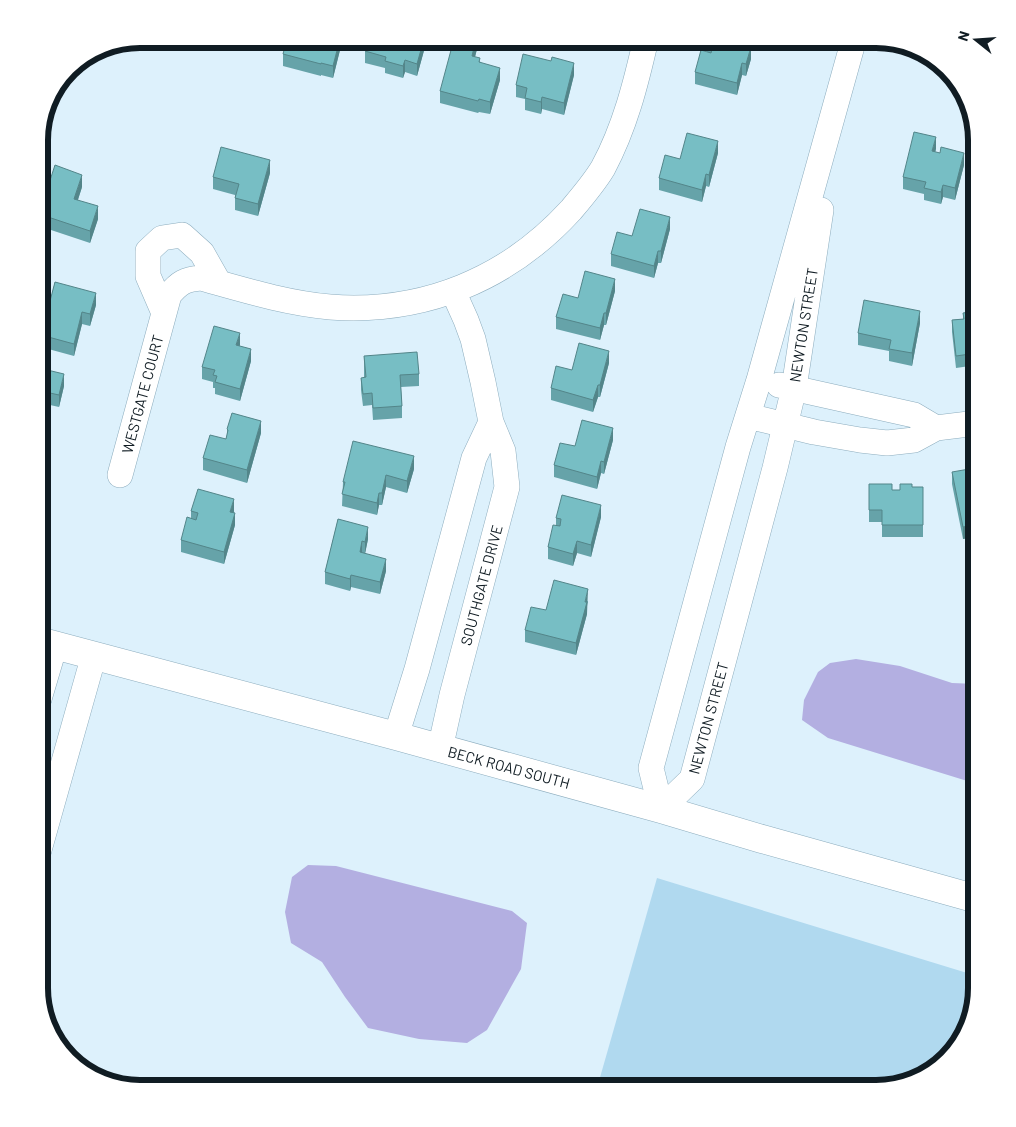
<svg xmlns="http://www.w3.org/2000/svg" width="1016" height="1127" font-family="Barlow,sans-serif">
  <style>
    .green { fill: #b0d9ef }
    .water { fill: #b3afe1 }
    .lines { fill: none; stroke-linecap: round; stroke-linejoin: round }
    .street-casing { stroke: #8dadbe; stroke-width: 26 }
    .secondary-casing { stroke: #8dadbe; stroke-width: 29 }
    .street { stroke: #fff; stroke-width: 25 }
    .secondary { stroke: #fff; stroke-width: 28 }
    .wall { fill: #66a3a9 }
    .shaded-wall { fill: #538589 }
    .building { fill: #77bec4; stroke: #538589 }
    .labels { text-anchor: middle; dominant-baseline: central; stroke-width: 4; stroke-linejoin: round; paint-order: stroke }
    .street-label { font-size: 15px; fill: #101c23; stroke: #fff }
    .rim { fill: none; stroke: #101c23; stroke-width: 6 }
  </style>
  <rect width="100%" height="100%" fill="#ddf1fc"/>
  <!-- green -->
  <path class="green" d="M657,878L977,976V988L967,1032L938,1067L877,1088H597Z"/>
  <!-- water -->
  <path class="water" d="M856,659L900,666L952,683L977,684V784L828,738L802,720L804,700L818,672L830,663Z
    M308,865L336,866L512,911L527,923L521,969L487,1030L467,1043L419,1039L368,1028L345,997L322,962L291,943L285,912L292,877Z"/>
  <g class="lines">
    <!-- street casing -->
    <g class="street-casing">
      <path id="street" d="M164,313L148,276V251L162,238L182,235L202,253L219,283
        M779,385L914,415L936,428
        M748,416L814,432L860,440L887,443L914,440L936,428L977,423
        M120,475L169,295C179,283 185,279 201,278C244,290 286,303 330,307C424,314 508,279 571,210C582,197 594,183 603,168C625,127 636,83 646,39
        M39,699L55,645
        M396,736L417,669L474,458L491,422
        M440,749L452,695L507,487L503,451L491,422L483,382L473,339L466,320L453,291
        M661,809L651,768L738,447L759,380L854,39
        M661,809L692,779L775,468L794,388L821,210
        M39,850L94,655"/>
    </g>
    <!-- secondary casing -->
    <g class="secondary-casing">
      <path id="secondary" d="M39,641L396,736L661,809L762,839L977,899"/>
    </g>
    <!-- street -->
    <use href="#street" class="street"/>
    <!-- secondary -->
    <use href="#secondary" class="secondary"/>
  </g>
  <!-- wall -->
  <path class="wall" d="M220,39H258L256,47L245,43L244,45Z
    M342,39V42L333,78L321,75V76L283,66V54Z
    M360,39H427L417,76L405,72L403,78L385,73V68L365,63V51L367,42L360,41Z
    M477,39V49L475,57L500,80L490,114L479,112L478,113L440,103V91Z
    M744,39V45L751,59L746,76L742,75L737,95L695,84V72L707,52V44Z
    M82,58L76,70L71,67L73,64Z
    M574,75L564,115L542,109L541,114L525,110V99L516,97V85Z
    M936,149L935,152L964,165L955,200L943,197L941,204L924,200V194L903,189V177Z
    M718,153L709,187L706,186L702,202L659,190V178L680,159Z
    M270,173L258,216L235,210V195L213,189V177Z
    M82,187L78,200L98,219L90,243L39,226V213Z
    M670,229L661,263H658L654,278L611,266V254L632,236Z
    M55,282L96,305L90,326L82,324L74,356L41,347V335Z
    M615,291L606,325H604L600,340L556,329V317L578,298Z
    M977,294V365L956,368L952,332V320L963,319V313L976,311V295Z
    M920,323L912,366L889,361V351L858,345V333Z
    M240,345L239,346L251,361L240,401L215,394V388H213V382L202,379V367Z
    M364,356L419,374V386L401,387L402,406V418L373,420L372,405L363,406L361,390V378H364Z
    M609,363L600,397H598L593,412L551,400V388L572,370Z
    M39,368L64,386L59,407L50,405L42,437L39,436Z
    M227,429L261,433L247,483L203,470V458L226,439L227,435Z
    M613,440L604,474L601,473L597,489L554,477V465L575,446Z
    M414,469L407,493L386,487L382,505H379L377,515L342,506L343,482Z
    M952,472L977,481V536L963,539L952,484Z
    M869,484L892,490H900L912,487H923V537H882V522H869Z
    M191,511H234L235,525L224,564L181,552V540L191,518Z
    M601,517L591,557L577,553L573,566L548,559V547L556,525V518Z
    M338,519L368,539L365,553L386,571L380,594L351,587L350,591L325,584V572Z
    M588,601L587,606V614L576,655L525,642V630L546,610Z"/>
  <!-- shaded-wall -->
  <path class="shaded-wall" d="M256,39H258L256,47Z
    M340,39H342V42L333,78V66Z
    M424,39H427V40L417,76V64Z
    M476,39L477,49L472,68V56Z
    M743,39H744V44L741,56V44Z
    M751,47V59L746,76V64Z
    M82,58L76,70V62Z
    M405,60V72L403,78V66Z
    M574,63V75L564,115V103Z
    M742,63V75L737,95V83Z
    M500,68V80L490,114V102Z
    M542,97V109L541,114V102Z
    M936,137V149L932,163V151Z
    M718,141V153L709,187V175Z
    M964,153V165L955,200V188Z
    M270,160V173L258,216V204Z
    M706,174V186L702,202V190Z
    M82,175V187L74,211V199Z
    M943,185V197L941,204V192Z
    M98,206V219L90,243V231Z
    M670,217V229L661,263V251Z
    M658,251V263L654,278V266Z
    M615,279V291L606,325V313Z
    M96,293V305L90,326V314Z
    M920,311V323L912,366V353Z
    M82,312V324L74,356V344Z
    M604,313V325L600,340V328Z
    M240,333V345L236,357V345Z
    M251,349V361L240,401V389Z
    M609,351V363L600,397V385Z
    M64,374V386L59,407V395Z
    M598,385V397L593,412V400Z
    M50,393V405L42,437V425Z
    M261,421V433L247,483V470Z
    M613,428V440L604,474V462Z
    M414,456V469L407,493V481Z
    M601,461V473L597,489V477Z
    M386,475V487L382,505V493Z
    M379,493V505L377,515V503Z
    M234,499V511L230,524V512Z
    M601,505V517L591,557V545Z
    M235,513V525L224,564V552Z
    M977,524V536L963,539V527Z
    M368,527V539L365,554V542Z
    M362,541V553L360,552Z
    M577,541V553L573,566V554Z
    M386,559V571L380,594V582Z
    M351,575V587L350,591V579Z
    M588,589L587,614L576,655V643Z"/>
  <!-- building -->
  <path class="building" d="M287,39H340L333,66L321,63V64L283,54Z
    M368,39H424L417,64L405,60L403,66L385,61L386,57L365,51Z
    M454,39H476L472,56L480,58L479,62L500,68L490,102L479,99L478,101L440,91Z
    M708,39H743L741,44L751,47L746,64L742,63L737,83L695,72L701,50L711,53L713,46L707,44Z
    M523,54L551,61L552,57L574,63L564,103L542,97L541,102L525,98L527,88L516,85Z
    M914,132L936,137L932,151L940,153L941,147L964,153L955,188L943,185L941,192L924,188L926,182L903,177Z
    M687,133L718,141L709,175L706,174L702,190L659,178L665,155L680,159Z
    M221,147L270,160L258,204L235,198L239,184L213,177Z
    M55,165L82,175L74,199L98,206L90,231L39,214Z
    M640,209L670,217L661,251H658L654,266L611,254L617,232L632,236Z
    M585,271L615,279L606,313H604L600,328L556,317L563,294L578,298Z
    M55,282L96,293L90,314L82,312L74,344L41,335Z
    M977,294V306L976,295Z
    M864,300L920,311L912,353L889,349L891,340L858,333Z
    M977,311V353L956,356L952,320L964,319L963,313Z
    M214,326L240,333L236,345L251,349L240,389L215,382L217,376L213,375L215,370L202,367Z
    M579,343L609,351L600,385H598L593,400L551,388L556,366L572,370Z
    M417,352L419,374L400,375L402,406L373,408L372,393L363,394L361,378L366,377L364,356Z
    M39,368L64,374L59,395L50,393L42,425L39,424Z
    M232,413L261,421L247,470L203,458L210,435L226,439L228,430L227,429Z
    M582,420L613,428L604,462L601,461L597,477L554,465L560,443L575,446Z
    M353,441L414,456L407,481L386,475L382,493H379L377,503L342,494L345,482H343Z
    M975,468L977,481V524L963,527L952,472Z
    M869,484H892V490H900V484H912V487H923V525H882V510H869Z
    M198,489L234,499L230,512L235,513L224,552L181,540L187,517L196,520L198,513L191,511Z
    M562,495L601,505L591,545L577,541L573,554L548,547L553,525L560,526L561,519L556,518Z
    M338,519L368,527L365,542L362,541L360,552L386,559L380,582L351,575L350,579L325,572Z
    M554,580L588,589L585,602H587L576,643L525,630L531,607L546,610Z"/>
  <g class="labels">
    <!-- street labels -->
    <g class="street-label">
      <text transform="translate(803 325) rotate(-81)">NEWTON STREET</text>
      <text transform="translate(142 394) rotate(-75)">WESTGATE COURT</text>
      <text transform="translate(481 585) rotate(-75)">SOUTHGATE DRIVE</text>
      <text transform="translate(708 718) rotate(-75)">NEWTON STREET</text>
      <text transform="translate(509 767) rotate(15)">BECK ROAD SOUTH</text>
    </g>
  </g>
  <!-- crop -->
  <path d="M0 0H1016V1127H0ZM140 48H876A92 92 0 0 1 968 140V988A92 92 0 0 1 876 1080H140A92 92 0 0 1 48 988V140A92 92 0 0 1 140 48Z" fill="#fff" fill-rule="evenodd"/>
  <path class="rim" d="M140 48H876A92 92 0 0 1 968 140V988A92 92 0 0 1 876 1080H140A92 92 0 0 1 48 988V140A92 92 0 0 1 140 48Z"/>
  <!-- north arrow -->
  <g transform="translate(976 40) rotate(287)" stroke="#ffffff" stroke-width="4" paint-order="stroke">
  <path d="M0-4L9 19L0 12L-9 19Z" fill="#101c23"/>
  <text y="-8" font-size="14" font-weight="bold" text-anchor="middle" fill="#101c23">N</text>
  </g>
</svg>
